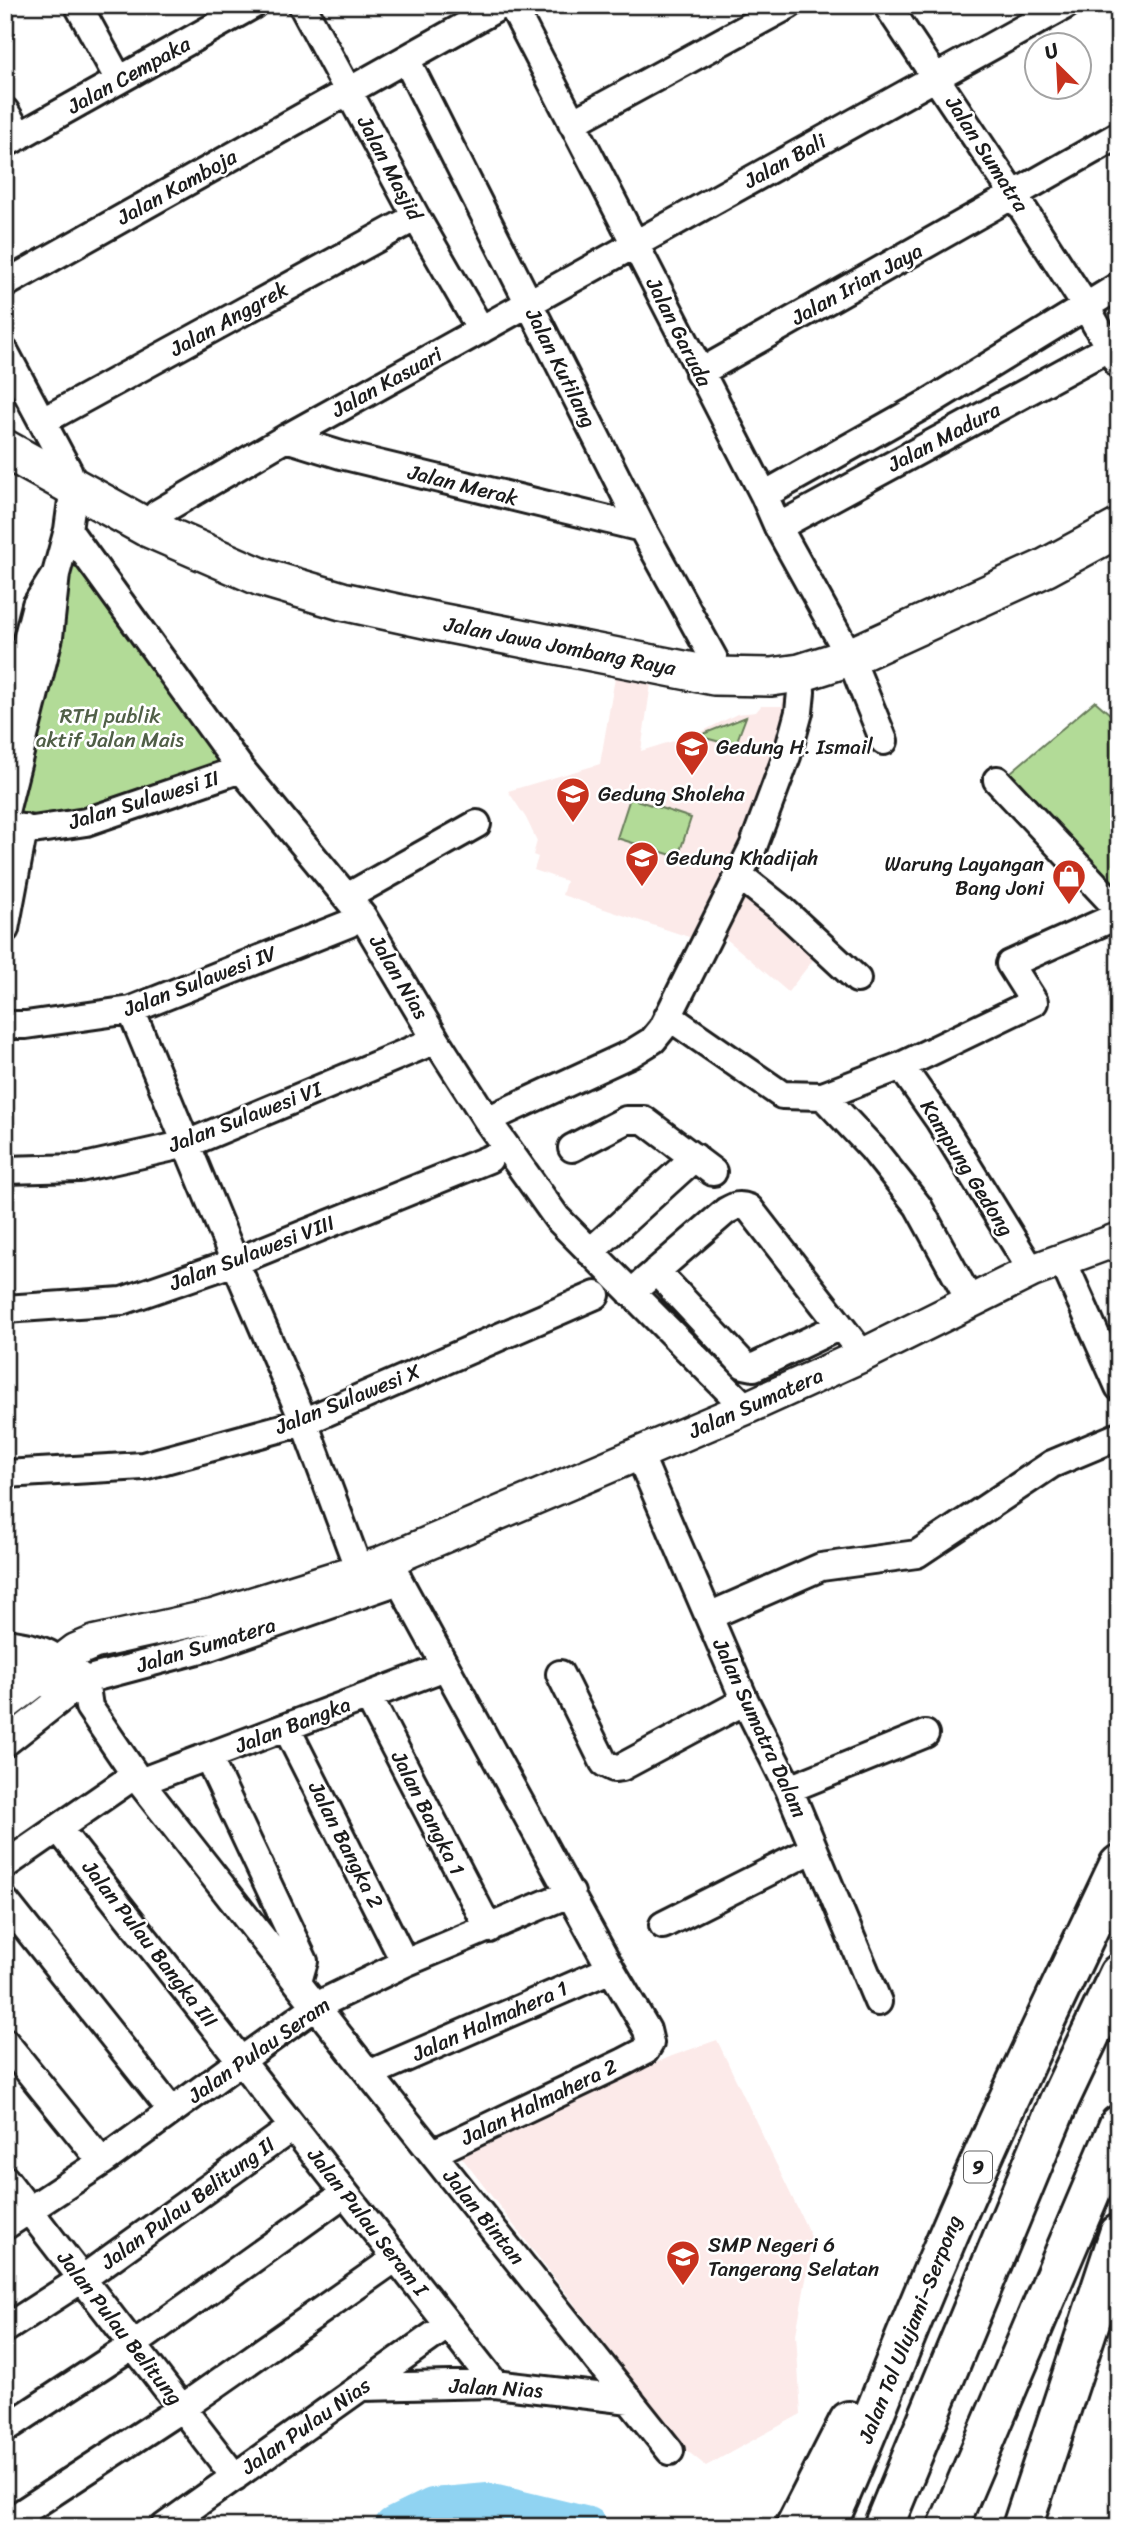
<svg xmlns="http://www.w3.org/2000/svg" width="1124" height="2532" font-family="Sriracha,sans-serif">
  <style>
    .built { fill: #fceae9 }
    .green { fill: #b2db97; stroke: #677c5a; stroke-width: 2 }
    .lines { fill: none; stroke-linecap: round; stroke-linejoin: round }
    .river { stroke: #90d3f2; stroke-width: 40 }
    .minor-casing { stroke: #1c1c1c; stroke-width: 32 }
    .tertiary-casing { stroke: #1c1c1c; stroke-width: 37 }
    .secondary-casing { stroke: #1c1c1c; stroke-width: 42 }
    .motorway-casing { stroke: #1c1c1c; stroke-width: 44 }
    .minor { stroke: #fff; stroke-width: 26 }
    .tertiary { stroke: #fff; stroke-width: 32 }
    .secondary { stroke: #fff; stroke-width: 37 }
    .motorway { stroke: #fff; stroke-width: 38 }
    .labels { text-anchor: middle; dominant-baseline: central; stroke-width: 5; stroke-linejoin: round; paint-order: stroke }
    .shield { fill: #fff; stroke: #606060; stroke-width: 2 }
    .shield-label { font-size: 19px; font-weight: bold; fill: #1c1c1c }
    .street-label { font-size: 21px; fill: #1c1c1c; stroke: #fff }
    .park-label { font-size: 21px; fill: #505f47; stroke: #fff }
    .poi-label { font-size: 21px; fill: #1c1c1c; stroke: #fff; text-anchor: start }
  </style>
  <rect width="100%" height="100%" fill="#fff"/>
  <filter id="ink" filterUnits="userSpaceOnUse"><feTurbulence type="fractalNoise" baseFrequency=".0143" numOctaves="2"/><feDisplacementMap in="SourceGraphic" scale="14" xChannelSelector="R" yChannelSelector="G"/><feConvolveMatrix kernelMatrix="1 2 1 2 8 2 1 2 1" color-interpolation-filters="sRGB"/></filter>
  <g filter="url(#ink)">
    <!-- built -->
    <path class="built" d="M616,672L652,677L641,751L699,733L737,714L756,712L761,706H782L783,698L791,697L786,721L733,874L820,951L788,992L709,924L701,941L562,895L566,881L534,870L538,857L533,855L537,841L526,818L508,791L600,764Z
      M717,2040L813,2241L796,2334L801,2414L706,2466L641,2414L613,2354L456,2150L672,2056Z"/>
    <!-- green -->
    <path class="green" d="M68,530L241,769L33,830L5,812Z
      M1095,701L1119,722V898L1005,777Z
      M746,717L735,746L698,736Z
      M630,798L691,818L678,857L617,838Z"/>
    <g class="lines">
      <!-- river -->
      <path class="river" d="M394,2527L433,2508L488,2503L588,2527"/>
      <!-- minor casing -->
      <g class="minor-casing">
        <path id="minor" d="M78,5L119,80
          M302,5L416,217L481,330
          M512,5L764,495L778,527L850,657L884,741
          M887,5L1014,195L1085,305L1119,365
          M406,59L642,528L714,659V676
          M5,111L20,136
          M572,123L789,5
          M5,144L253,5
          M5,284L502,5
          M5,352L68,470L74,486L68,530L56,574L49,637L5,812
          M699,373L1119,135
          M43,421L416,217
          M286,438L341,455L642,528
          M764,495L928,403L1119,286
          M146,527L158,513L286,438L1066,5
          M778,527L1119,342
          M68,530L241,769L363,917L436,1040L487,1120L557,1218L746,1408
          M5,725L36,605L53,578
          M997,780L1119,910
          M5,825L33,830L86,822L241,769
          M739,875L783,910L857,979
          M347,897L477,824
          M5,929L24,828
          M131,1010L235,1262L304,1422L359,1570
          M668,1016L782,1095L823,1096L901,1066L1034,1002L1010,964L1119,915
          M5,1025H26L131,1010L348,924
          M901,1066L939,1120L1032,1271
          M823,1096L872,1148L918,1206L970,1301
          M487,1120L632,1053L653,1040L662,1029L753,847L787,756L799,712L801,692L800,673
          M572,1148L626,1120H644L713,1172
          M5,1170L80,1168L187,1144L436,1040
          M590,1252L695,1157
          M1062,1259L1119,1387
          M656,1271L744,1365L754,1367L840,1326
          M631,1293L726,1211C735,1206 739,1204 749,1208L863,1355
          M5,1309L122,1301L235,1262L489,1159
          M639,1454L745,1701L789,1789L878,2002
          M5,1474L143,1466L304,1422L596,1295
          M399,1581L611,1969L647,2030L650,2043L645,2051L624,2062L433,2153
          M709,1616L821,1567L917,1554L1052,1464L1119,1436
          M5,1643C46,1648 54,1655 85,1680L89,1707L140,1782L369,2074L670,2451
          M5,1668L29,1673L54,1688
          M560,1674L604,1763L614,1768L622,1767L745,1701
          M368,1696L489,1929
          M286,1727L405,1963
          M5,1743L85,1680L209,1647L399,1581L392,1564
          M208,1757L304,1961L298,1982
          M140,1782L445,1667
          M789,1789L925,1734
          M58,1828L495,2384
          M5,1865L135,1775
          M5,1901L172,2111
          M663,1925L814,1849
          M5,2042L102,2162
          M369,2074L611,1969
          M5,2179L235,2477
          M5,2226L102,2162L316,2006L405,1963L571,1893
          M5,2329L82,2279L293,2127
          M362,2387L495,2384L630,2400
          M5,2429L133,2345L345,2193
          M5,2524L182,2408L396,2258
          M164,2527L448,2325"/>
      </g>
      <!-- tertiary casing -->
      <g class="tertiary-casing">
        <path id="tertiary" d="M5,1704L76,1650L95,1642L213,1616L379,1564L746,1408L863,1355L1032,1271L1119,1239"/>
      </g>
      <!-- secondary casing -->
      <g class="secondary-casing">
        <path id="secondary" d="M5,449L146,527L261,577L342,601L429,620L714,676L771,677L800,673L850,657L1045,568L1119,528"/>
      </g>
      <!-- motorway casing -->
      <g class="motorway-casing">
        <path id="motorway" d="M795,2527L849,2421
          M826,2527C867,2438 900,2346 939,2257C995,2124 1057,1995 1119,1865
          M883,2527L1059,2101L1119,1974
          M948,2527L1119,2125
          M1022,2527L1119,2234"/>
      </g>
      <!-- minor -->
      <use href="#minor" class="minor"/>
      <!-- tertiary -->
      <use href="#tertiary" class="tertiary"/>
      <!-- secondary -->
      <use href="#secondary" class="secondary"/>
      <!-- motorway -->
      <use href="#motorway" class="motorway"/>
    </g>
  </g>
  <!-- icons -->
  <defs>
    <g id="school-pin" transform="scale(1.75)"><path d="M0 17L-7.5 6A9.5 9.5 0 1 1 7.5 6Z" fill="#c8321e" stroke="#fff"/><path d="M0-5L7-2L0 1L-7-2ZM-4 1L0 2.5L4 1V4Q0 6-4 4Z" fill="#fff"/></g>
    <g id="shop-pin" transform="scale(1.75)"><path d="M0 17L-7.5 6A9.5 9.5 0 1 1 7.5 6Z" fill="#c8321e" stroke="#fff"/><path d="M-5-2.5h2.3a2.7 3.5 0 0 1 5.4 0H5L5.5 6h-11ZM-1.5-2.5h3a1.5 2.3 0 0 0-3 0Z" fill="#fff"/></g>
  </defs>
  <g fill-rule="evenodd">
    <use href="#school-pin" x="692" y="747"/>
    <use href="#school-pin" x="573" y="794"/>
    <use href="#school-pin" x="642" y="858"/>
    <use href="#shop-pin" x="1069" y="876"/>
    <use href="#school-pin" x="683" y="2257"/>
  </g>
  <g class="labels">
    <!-- shield labels -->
    <rect class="shield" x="964" y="2151.5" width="28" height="31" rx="5"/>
    <g class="shield-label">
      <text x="978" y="2167">9</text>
    </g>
    <!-- street labels -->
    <g class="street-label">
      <text transform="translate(129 75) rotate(-29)">Jalan Cempaka</text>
      <text transform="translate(987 154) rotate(57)">Jalan Sumatra</text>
      <text transform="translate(785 161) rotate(-29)">Jalan Bali</text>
      <text transform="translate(390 168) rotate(62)">Jalan Masjid</text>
      <text transform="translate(177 187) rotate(-29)">Jalan Kamboja</text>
      <text transform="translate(857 284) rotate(-29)">Jalan Irian Jaya</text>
      <text transform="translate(229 319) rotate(-29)">Jalan Anggrek</text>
      <text transform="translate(679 332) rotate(63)">Jalan Garuda</text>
      <text transform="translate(561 368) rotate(63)">Jalan Kutilang</text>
      <text transform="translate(387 382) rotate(-29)">Jalan Kasuari</text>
      <text transform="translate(944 437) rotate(-28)">Jalan Madura</text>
      <text transform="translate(463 485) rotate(14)">Jalan Merak</text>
      <text transform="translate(560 646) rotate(11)">Jalan Jawa Jombang Raya</text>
      <text transform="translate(144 800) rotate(-17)">Jalan Sulawesi II</text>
      <text transform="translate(399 977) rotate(59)">Jalan Nias</text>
      <text transform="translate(200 981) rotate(-21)">Jalan Sulawesi IV</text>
      <text transform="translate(245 1117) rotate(-21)">Jalan Sulawesi VI</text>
      <text transform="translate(967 1168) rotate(58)">Kampung Gedong</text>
      <text transform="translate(252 1253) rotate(-21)">Jalan Sulawesi VIII</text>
      <text transform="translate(348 1399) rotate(-22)">Jalan Sulawesi X</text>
      <text transform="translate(756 1403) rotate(-24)">Jalan Sumatera</text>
      <text transform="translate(206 1645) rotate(-17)">Jalan Sumatera</text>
      <text transform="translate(293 1725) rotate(-21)">Jalan Bangka</text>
      <text transform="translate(760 1728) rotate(65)">Jalan Sumatra Dalam</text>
      <text transform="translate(428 1813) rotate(63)">Jalan Bangka 1</text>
      <text transform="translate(346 1845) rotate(63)">Jalan Bangka 2</text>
      <text transform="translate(150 1944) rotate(52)">Jalan Pulau Bangka III</text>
      <text transform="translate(490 2021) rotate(-24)">Jalan Halmahera 1</text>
      <text transform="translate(259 2050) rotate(-35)">Jalan Pulau Seram</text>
      <text transform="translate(539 2102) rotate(-26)">Jalan Halmahera 2</text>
      <text transform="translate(188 2203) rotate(-36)">Jalan Pulau Belitung II</text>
      <text transform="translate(484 2217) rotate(51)">Jalan Bintan</text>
      <text transform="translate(368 2222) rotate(52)">Jalan Pulau Seram I</text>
      <text transform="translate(120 2328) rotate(52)">Jalan Pulau Belitung</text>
      <text transform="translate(910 2329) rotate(-68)">Jalan Tol Ulujami–Serpong</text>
      <text transform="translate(496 2388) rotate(3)">Jalan Nias</text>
      <text transform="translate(306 2426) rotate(-35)">Jalan Pulau Nias</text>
    </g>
    <!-- park labels -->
    <g class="park-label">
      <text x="110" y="716">RTH publik<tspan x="110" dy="24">aktif Jalan Mais</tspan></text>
    </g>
    <!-- poi labels -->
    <g class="poi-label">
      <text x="716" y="747">Gedung H. Ismail</text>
      <text x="598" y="794">Gedung Sholeha</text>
      <text x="666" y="858">Gedung Khadijah</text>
      <text x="1044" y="864" text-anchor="end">Warung Layangan<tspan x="1044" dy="24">Bang Joni</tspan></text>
      <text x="708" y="2245">SMP Negeri 6<tspan x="708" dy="24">Tangerang Selatan</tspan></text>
    </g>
  </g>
  <!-- margin -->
  <rect width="1124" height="2532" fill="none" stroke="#fff" stroke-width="28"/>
  <rect x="14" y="14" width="1096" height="2504" fill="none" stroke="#1c1c1c" stroke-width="2.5" filter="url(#ink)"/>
  <!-- north arrow -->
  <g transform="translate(1058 66) rotate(336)"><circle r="33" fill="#ffffff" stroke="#a4a4a4" stroke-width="2"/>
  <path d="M0-5L12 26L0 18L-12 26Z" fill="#c8321e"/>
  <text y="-10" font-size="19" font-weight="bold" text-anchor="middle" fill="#1c1c1c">U</text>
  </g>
</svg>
